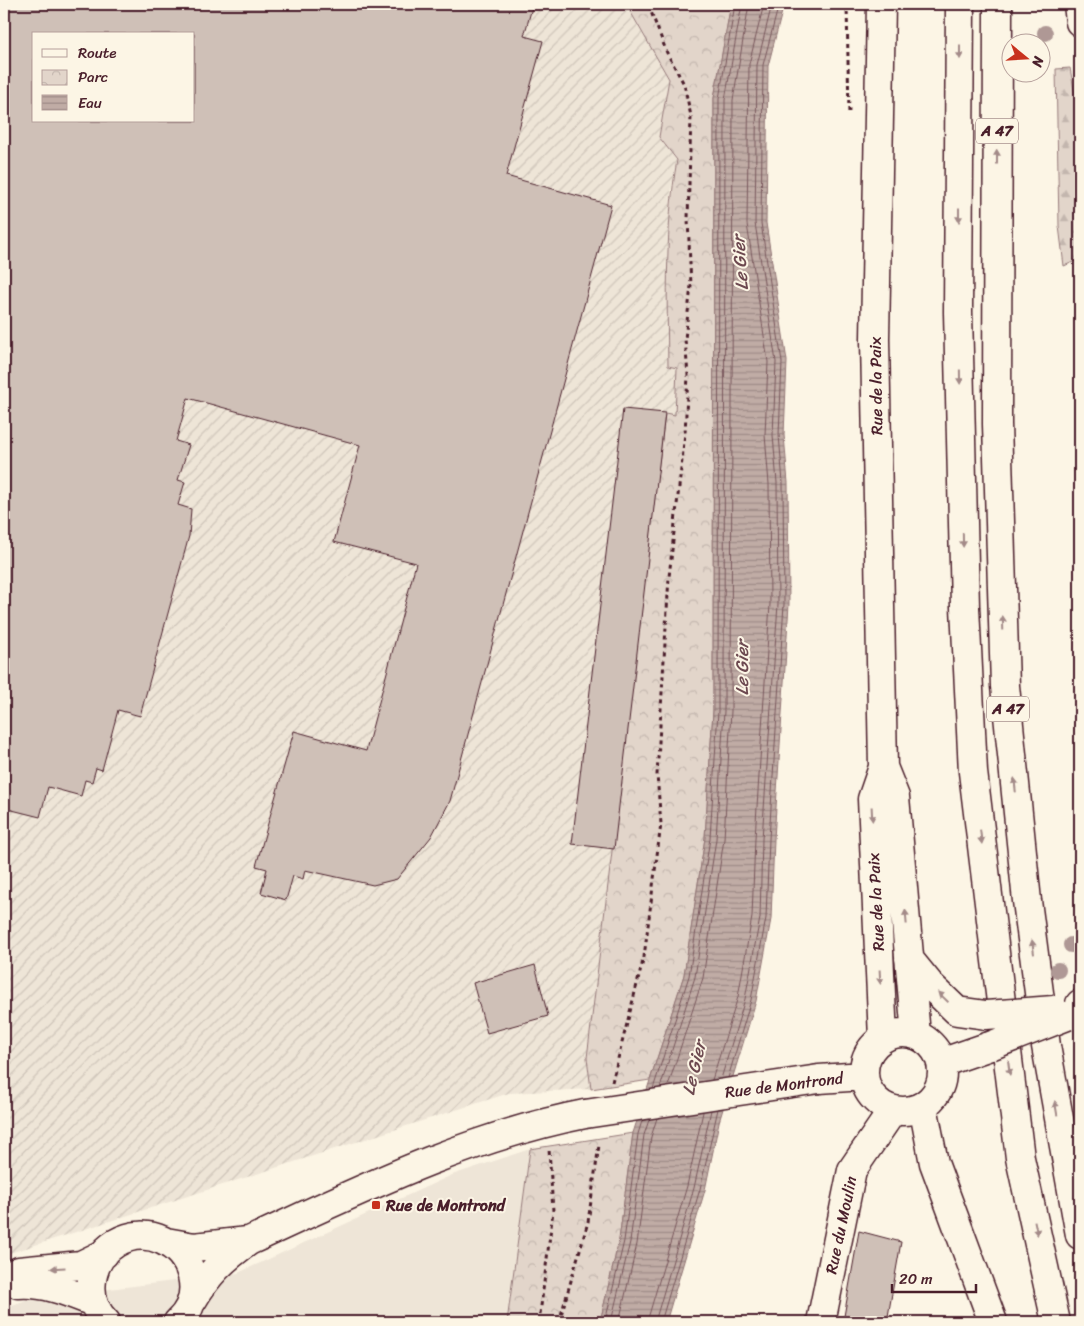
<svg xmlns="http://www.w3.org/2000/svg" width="1084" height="1326" font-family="Sriracha,sans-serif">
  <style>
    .built { fill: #eee5d7 }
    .industrial { fill: url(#industrial-furrows); fill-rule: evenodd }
    .forest { fill: url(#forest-firs); stroke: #967a7a }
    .park { fill: url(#park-crowns); stroke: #967a7a }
    .water { fill: url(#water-rules); stroke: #917474 }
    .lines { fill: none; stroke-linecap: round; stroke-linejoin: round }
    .shore { stroke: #79575c; stroke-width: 1 }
    .building { fill: #cfc0b7; stroke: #4a1f2b; fill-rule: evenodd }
    .minor-casing { stroke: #4a1f2b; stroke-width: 31 }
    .major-casing { stroke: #4a1f2b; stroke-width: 31 }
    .highway-casing { stroke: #4a1f2b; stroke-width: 31 }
    .path { stroke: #4a1f2b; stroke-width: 3; stroke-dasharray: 4 4; stroke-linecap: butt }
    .minor { stroke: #fcf5e5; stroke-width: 28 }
    .major { stroke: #fcf5e5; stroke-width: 28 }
    .highway { stroke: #fcf5e5; stroke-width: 28 }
    .major-bridge-casing { stroke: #4a1f2b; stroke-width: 31; stroke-linecap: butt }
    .major-bridge { stroke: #fcf5e5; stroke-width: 28 }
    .tree { fill: #af9895 }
    .oneway { fill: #a38a88 }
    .poi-dot { fill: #c8321e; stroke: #fcf5e5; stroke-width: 2 }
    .labels { text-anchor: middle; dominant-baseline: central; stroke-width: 4; stroke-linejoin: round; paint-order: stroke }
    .shield { fill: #fcf5e5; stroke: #7f5f63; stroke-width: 1 }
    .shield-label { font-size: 15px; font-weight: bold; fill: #4a1f2b }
    .street-label { font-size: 16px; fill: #4a1f2b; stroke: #fcf5e5 }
    .poi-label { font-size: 16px; font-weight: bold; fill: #4a1f2b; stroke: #fcf5e5; text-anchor: start }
    .water-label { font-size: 18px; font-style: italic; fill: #6d4950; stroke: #fcf5e5 }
  </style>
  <defs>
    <pattern id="industrial-furrows" width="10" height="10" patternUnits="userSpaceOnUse" patternTransform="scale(1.25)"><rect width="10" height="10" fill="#eee5d7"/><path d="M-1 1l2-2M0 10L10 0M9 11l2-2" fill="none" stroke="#cec4b9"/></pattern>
    <pattern id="forest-firs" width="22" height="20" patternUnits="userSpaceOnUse" patternTransform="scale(1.25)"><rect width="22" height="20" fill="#e2d5ca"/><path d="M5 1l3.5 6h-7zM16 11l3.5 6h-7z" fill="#c3b6ae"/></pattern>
    <pattern id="park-crowns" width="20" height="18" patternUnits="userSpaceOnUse" patternTransform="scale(1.25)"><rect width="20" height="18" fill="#e2d5ca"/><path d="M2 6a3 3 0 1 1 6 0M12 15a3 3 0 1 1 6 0" fill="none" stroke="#c3b6ae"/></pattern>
    <pattern id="water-rules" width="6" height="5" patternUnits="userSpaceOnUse" patternTransform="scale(1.25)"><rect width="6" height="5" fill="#c0aca5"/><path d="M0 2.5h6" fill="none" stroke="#9e8b87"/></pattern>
  </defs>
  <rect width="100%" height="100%" fill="#fcf5e5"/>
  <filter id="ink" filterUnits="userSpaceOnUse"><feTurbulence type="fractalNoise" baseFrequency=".02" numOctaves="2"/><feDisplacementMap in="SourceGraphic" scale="10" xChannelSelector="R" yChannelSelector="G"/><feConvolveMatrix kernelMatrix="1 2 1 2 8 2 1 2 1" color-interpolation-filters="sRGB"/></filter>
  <g filter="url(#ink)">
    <!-- built -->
    <path class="built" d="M530,1149L507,1322H4V1308L29,1299L238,1273L452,1175Z"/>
    <!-- industrial -->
    <path class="industrial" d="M4,4H626L669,79L659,137L677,160L671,190L667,268L668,365L677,368L675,415L665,414L587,1057L591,1089L509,1093L4,1255ZM34,34H194V121H34Z"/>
    <!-- forest -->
    <path class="forest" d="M1070,68L1080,122V259L1064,266L1059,226L1056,69Z"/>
    <!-- park -->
    <path class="park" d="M626,4H731L714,98L713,711L705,838L684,975L650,1080L591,1089L587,1058L665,413L675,415L677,368L668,366C667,297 665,228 677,160L659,137L669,79Z
      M633,1133L619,1240L600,1322H507L530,1149Z"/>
    <!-- water -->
    <path class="water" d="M731,4H784L768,66L766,223L787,361L784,435L788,483L789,604L774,839L771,919L756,1001L719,1122L705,1190L666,1322H600L619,1240L633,1133L684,975L705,838L713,711L714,98Z"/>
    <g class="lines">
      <!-- shore -->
      <path class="shore" d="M728,1078L751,1000L766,918L769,839L784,604L783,483L779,435L782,362L761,223L763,65L779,4
        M721,1079L745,999L760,918L762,839L778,604L777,483L773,435L776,362L755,223L757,65L772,4
        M712,1080L738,997L752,917L755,838L770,604L769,484L765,435L768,362L747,224L749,64L764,4
        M668,1086L703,978L724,839L731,711L733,100L749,4
        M660,1088L695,977L716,839L724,711L725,100L742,4
        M653,1089L689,976L710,838L718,711L719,99L735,4
        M605,1322L624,1241L638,1134L642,1121
        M611,1322L630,1242L644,1135L649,1120
        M619,1322L637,1244L651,1137L657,1118
        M647,1322L687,1186L703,1112
        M655,1322L694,1188L711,1110
        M661,1322L700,1189L718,1109"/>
    </g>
    <!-- building -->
    <path class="building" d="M4,4H533L524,36L543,41L506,176L611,205L450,801L431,837L397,879L373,885L305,870L303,879L293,876L286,900L261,893L267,869L256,866L294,731L366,751L416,563L334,542L360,445L188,398L176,441L189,445L178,480L185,482L178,505L191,509L189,536L140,716L118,710L102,770L96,768L92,782L85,780L81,796L48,787L40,817L4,808ZM34,34H194V121H34Z
      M623,409L665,413L614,849L572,844Z
      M535,965L548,1016L487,1033L473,983Z
      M859,1231L901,1242L887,1322H843Z"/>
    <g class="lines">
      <!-- minor casing -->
      <g class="minor-casing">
        <path id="minor" d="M1078,4L1080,22
          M923,1106L934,1163L993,1322
          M821,1322L852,1170L893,1110"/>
      </g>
      <!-- major casing -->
      <g class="major-casing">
        <path id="major" d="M881,4L875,339L883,767L872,799L883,1038
          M883,767L895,797L916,1035
          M909,959L931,986L957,1011L986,1015
          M1080,1004V1005
          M864 1072a39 39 0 1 1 78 0a39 39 0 1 1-78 0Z
          M941,1063L990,1046
          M819,1079L864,1076
          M166,1242L194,1247L248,1241
          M4,1278L19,1271L81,1265L104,1254
          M18,1284C45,1282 68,1292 93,1302
          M192,1301C208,1274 223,1259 249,1241C358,1191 467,1137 585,1114
          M106,1322C83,1300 88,1260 116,1243C147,1224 184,1244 192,1276C196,1293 191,1310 178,1322"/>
      </g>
      <!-- highway casing -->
      <g class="highway-casing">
        <path id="highway" d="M960,4L958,312L965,607L973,772L1020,1158L1056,1322
          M998,4L997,424L1005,686L1027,901L1046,1046L1080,1235"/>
      </g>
      <!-- path -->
      <path class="path" d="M847,4L849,116
        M612,1082L644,957L661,824L657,775L669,577L685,433L688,375L685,339L691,286L688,219L691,116L684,84L667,53L648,4
        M539,1322L553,1211L549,1149
        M559,1322L588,1222L599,1145"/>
      <!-- minor -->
      <use href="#minor" class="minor"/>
      <!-- major -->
      <use href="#major" class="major"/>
      <!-- highway -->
      <use href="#highway" class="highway"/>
      <!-- major-bridge casing -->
      <g class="major-bridge-casing">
        <path id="major-bridge" d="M986,1015L1054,1010
          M990,1046L1067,1016
          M585,1114L819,1079"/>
      </g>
      <!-- major-bridge -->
      <use href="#major-bridge" class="major-bridge"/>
    </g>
    <!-- trees -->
    <g class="tree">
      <circle cx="1045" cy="33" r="8"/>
      <circle cx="1071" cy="945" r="8"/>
      <circle cx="1058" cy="970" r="8"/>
    </g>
    <!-- one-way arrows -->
    <defs><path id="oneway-solid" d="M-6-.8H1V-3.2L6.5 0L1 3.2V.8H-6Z" transform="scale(1.25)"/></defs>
    <g class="oneway">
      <use href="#oneway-solid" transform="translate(960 52) rotate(90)"/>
      <use href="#oneway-solid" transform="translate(997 157) rotate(-90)"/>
      <use href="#oneway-solid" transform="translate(959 215) rotate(90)"/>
      <use href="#oneway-solid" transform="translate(960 377) rotate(89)"/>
      <use href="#oneway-solid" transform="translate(963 540) rotate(89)"/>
      <use href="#oneway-solid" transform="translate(1003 623) rotate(-92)"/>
      <use href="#oneway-solid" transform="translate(1015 785) rotate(-96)"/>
      <use href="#oneway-solid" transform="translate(872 814) rotate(87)"/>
      <use href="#oneway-solid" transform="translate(981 837) rotate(83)"/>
      <use href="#oneway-solid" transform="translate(906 917) rotate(-95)"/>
      <use href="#oneway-solid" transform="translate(1033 947) rotate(-98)"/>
      <use href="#oneway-solid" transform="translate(880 977) rotate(87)"/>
      <use href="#oneway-solid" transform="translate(943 997) rotate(-136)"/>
      <use href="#oneway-solid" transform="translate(1009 1068) rotate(83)"/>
      <use href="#oneway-solid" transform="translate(1056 1108) rotate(-100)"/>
      <use href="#oneway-solid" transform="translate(1036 1228) rotate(78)"/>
      <use href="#oneway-solid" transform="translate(58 1268) rotate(177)"/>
    </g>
  </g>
  <!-- markers -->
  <rect class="poi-dot" x="371" y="1200" width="10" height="10" rx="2.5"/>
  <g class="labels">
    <!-- shield labels -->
    <g class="shield">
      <rect x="976" y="118.5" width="42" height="25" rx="4"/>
      <rect x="987" y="696.5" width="42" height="25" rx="4"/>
    </g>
    <g class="shield-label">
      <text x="997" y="131">A 47</text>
      <text x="1008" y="709">A 47</text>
    </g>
    <!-- street labels -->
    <g class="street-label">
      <text transform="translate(876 386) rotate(-91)">Rue de la Paix</text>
      <text transform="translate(876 902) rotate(-93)">Rue de la Paix</text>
      <text transform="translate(784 1085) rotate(-7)">Rue de Montrond</text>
      <text transform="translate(841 1225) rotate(-78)">Rue du Moulin</text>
    </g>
    <!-- poi labels -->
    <g class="poi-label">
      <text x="386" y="1205">Rue de Montrond</text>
    </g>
    <!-- water labels -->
    <g class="water-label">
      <text transform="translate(740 263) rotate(-94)">Le Gier</text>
      <text transform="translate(742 668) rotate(-90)">Le Gier</text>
      <text transform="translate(694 1068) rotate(-77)">Le Gier</text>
    </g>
  </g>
  <!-- margin -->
  <rect width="1084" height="1326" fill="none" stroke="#fcf5e5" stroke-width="20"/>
  <rect x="10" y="10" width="1064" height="1306" fill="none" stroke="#4a1f2b" stroke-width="2" filter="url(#ink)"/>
  <!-- legend -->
  <rect x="32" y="32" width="162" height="90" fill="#fcf5e5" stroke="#b59f9b"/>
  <rect x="42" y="49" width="25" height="8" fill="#fcf5e5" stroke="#b59f9b"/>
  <text x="78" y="58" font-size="15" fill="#4a1f2b">Route</text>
  <rect x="42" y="70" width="25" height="15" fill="url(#park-crowns)" stroke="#b59f9b"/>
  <text x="78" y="82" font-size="15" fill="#4a1f2b">Parc</text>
  <rect x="42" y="95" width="25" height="15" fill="url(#water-rules)" stroke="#b59f9b"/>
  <text x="78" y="108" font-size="15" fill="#4a1f2b">Eau</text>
  <!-- north arrow -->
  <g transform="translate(1026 58) rotate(108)"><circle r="24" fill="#fcf5e5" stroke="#b59f9b"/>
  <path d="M0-4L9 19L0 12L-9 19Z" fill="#c8321e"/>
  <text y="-8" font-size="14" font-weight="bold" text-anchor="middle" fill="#4a1f2b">N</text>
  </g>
  <!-- scale -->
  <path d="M892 1284v8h84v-8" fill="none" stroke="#4a1f2b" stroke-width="2.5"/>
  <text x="899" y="1284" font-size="15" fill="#4a1f2b" stroke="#fcf5e5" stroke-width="4" paint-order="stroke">20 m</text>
</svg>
